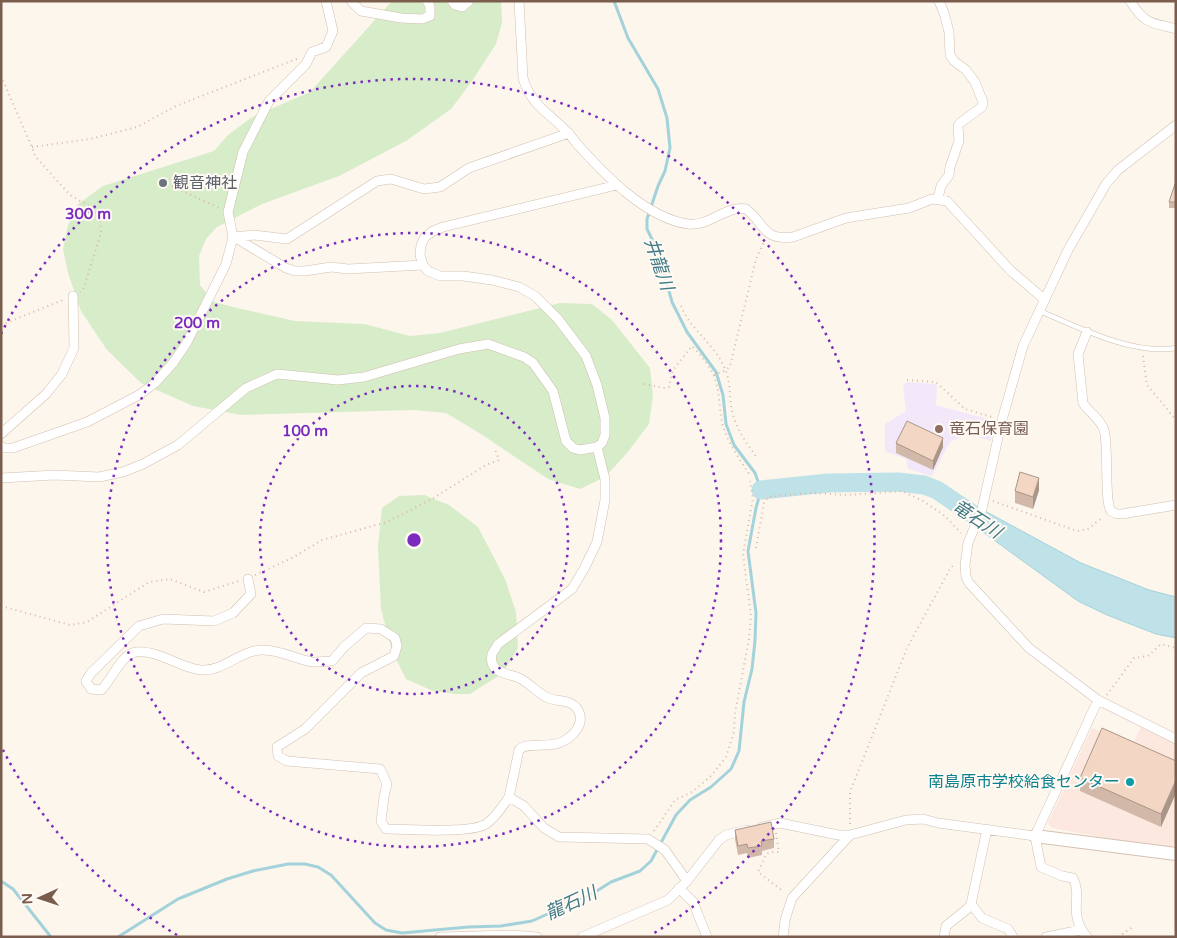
<svg xmlns="http://www.w3.org/2000/svg" width="1177" height="938" font-family="'Varela Round','Noto Sans JP',sans-serif">
  <style>
    .commercial { fill: #fde8e0 }
    .education { fill: #f3e8fa }
    .green { fill: #d7ecc9 }
    .water { fill: #bfe2e8; stroke: #a4d2da }
    .lines { fill: none; stroke-linecap: round; stroke-linejoin: round }
    .stream { stroke: #a4d2da; stroke-width: 3 }
    .river { stroke: #bfe2e8; stroke-width: 19 }
    .lane-casing { stroke: #d1bfb0; stroke-width: 5.5 }
    .street-casing { stroke: #d1bfb0; stroke-width: 10 }
    .secondary-casing { stroke: #d6c1b0; stroke-width: 14 }
    .path { stroke: #d9b9a4; stroke-width: 2; stroke-dasharray: 1 4; stroke-linecap: butt }
    .lane { stroke: #fff; stroke-width: 4.5 }
    .street { stroke: #fff; stroke-width: 9 }
    .secondary { stroke: #fff; stroke-width: 12 }
    .wall { fill: #d1b8a8 }
    .shaded-wall { fill: #aa9688 }
    .building { fill: #f3d6c3; stroke: #aa9688 }
    .ring { fill: none; stroke: #7b2cbf; stroke-width: 2.5; stroke-dasharray: 2.5 5 }
    .worship-dot { fill: #6b7280; stroke: #fffaf3; stroke-width: 2 }
    .education-dot { fill: #8d6e63; stroke: #fffaf3; stroke-width: 2 }
    .culture-dot { fill: #0f9aa8; stroke: #fffaf3; stroke-width: 2 }
    .labels { text-anchor: middle; dominant-baseline: central; stroke-width: 4; stroke-linejoin: round; paint-order: stroke }
    .worship-label { font-size: 16px; fill: #5b616d; stroke: #fffaf3; text-anchor: start }
    .education-label { font-size: 16px; fill: #785e54; stroke: #fffaf3; text-anchor: start }
    .culture-label { font-size: 16px; fill: #0d838f; stroke: #fffaf3; text-anchor: end }
    .water-label { font-size: 18px; font-style: italic; fill: #427b87; stroke: #fffaf3 }
    .centre { fill: #7b2cbf; stroke: #fffaf3; stroke-width: 2.5 }
    .ring-label { font-size: 15px; text-anchor: middle; font-weight: bold; fill: #7b2cbf; stroke: #fffaf3; stroke-width: 4; stroke-linejoin: round; paint-order: stroke }
  </style>
  <rect width="100%" height="100%" fill="#fdf6ec"/>
  <!-- commercial -->
  <path class="commercial" d="M1141,727L1176,744V840L1173,847L1150,846L1052,828L1048,823L1092,728L1132,745Z"/>
  <!-- education -->
  <path class="education" d="M907,382L937,384L936,405L995,421L991,441L967,434L950,442L932,476L908,469L906,459L885,451V424L906,411L903,385Z"/>
  <!-- green -->
  <path class="green" d="M392,1H501L502,23L496,44L472,81L451,109L406,141L339,176L262,204L217,227L206,239L199,256L200,285L214,302L237,308L295,321L364,324L410,336L440,333L560,303L592,304L612,320L650,368L653,395L649,424L627,453L605,477L580,489L548,479L481,434L446,413L413,410L241,415L193,406L141,383L107,350L81,311L68,273L63,249L68,225L78,204L103,186L214,151L228,135L252,117L310,92Z
    M424,495L449,505L478,527L505,579L516,612L518,648L503,673L470,694H456L433,691L406,679L392,651L381,609L378,547L382,508L399,496Z"/>
  <!-- water -->
  <path class="water" d="M983,510L1081,563L1149,590L1176,597V638L1156,634L1107,615L1078,601L976,527Z"/>
  <g class="lines">
    <!-- stream -->
    <path class="stream" d="M1,881L13,889L51,937
      M118,937L178,899L227,879L253,871L288,864H305L318,867L331,875L375,923L386,930L402,933L468,927L501,926L532,921L592,894L611,882L640,871L651,861L676,815L690,800L711,787L731,769L739,751L744,702L752,669L755,641L756,613L748,551L756,508L761,490L755,473L734,445L726,424L723,395L716,372L687,332L672,302L659,254L647,229V219L658,186L665,171L670,148L667,118L658,89L628,38L614,1"/>
    <!-- river -->
    <path class="river" d="M761,490L828,483L898,482L924,485L937,490L996,530"/>
    <!-- lane casing -->
    <g class="lane-casing">
      <path id="lane" d="M1040,311C1077,327 1135,356 1176,348"/>
    </g>
    <!-- street casing -->
    <g class="street-casing">
      <path id="street" d="M351,1L361,11L401,18L422,19L430,16V6L427,1
        M452,1L455,5L462,7L469,1
        M519,1L523,78C531,106 550,113 568,133C572,136 574,141 578,145C605,175 646,218 688,224C709,227 726,205 746,209C765,223 762,241 793,237L846,218L909,208L932,199L947,201L1010,270L1045,300
        M1130,1C1146,25 1150,22 1176,29
        M1176,125L1118,170L1106,184L1068,250L1023,346L1002,420L982,509L968,543L965,565L966,577L969,583L1029,648L1098,700L1176,739
        M938,198L941,186L949,175L950,167L959,141L958,126L960,123L982,107L983,102L975,82L966,70L954,61L950,55L949,32L944,13L939,1
        M233,237L254,235L287,239L377,181L391,179L424,189L440,187L469,168L569,133
        M234,237L286,268L295,271H305L331,267L348,269L423,265
        M1087,332L1078,354L1083,403C1089,413 1101,419 1104,430C1109,446 1104,502 1111,511C1114,514 1118,514 1122,514L1176,505
        M1,434L46,394L62,374L74,348L73,296
        M1,446L2,448H13L87,422L139,395L155,383L173,363L186,344L226,264L233,237L228,212L243,152L269,101L306,64L312,52L326,47L333,31L326,1
        M1,478L55,475L99,477L123,472L143,464L178,445L246,388L277,374L338,380L364,377L459,349L488,344L524,357L533,363L553,391L566,441L573,448L580,450L597,447L602,443L605,435V418L597,385L586,356L558,319L535,296L519,287L492,280L463,276H440L428,271L423,265L420,255L421,245L425,237L433,231L443,227L617,185
        M248,579L251,594L233,613L214,621L163,619L139,626L91,673L86,681L91,689L101,690C112,680 121,654 136,652C157,649 184,670 203,670C224,671 242,649 264,650C281,650 297,660 313,662C319,662 326,661 332,661L344,647L366,628L381,629L395,638L397,646L394,656L361,673L305,729L277,747L278,756L287,761L380,769L387,784L384,797L381,821L386,829C407,829 470,834 486,824C495,818 503,806 509,797L524,806L544,828L559,837L648,839L665,850L687,881
        M509,797L519,750C530,738 559,756 577,729C583,720 581,708 570,703C563,700 555,701 548,698C537,693 530,683 519,678C511,674 502,675 495,668C491,664 491,659 492,654L498,644L572,589L584,569L597,542L605,500V479L597,447
        M762,827L780,823L838,835H850L906,820L923,819L938,823L1035,836L1098,700
        M1035,836L1041,867L1062,876L1073,878C1083,897 1067,914 1087,937
        M679,888L693,902L707,937
        M971,904L982,918L1008,929L1013,937
        M440,937L513,935L537,937
        M582,937L668,900L687,881L719,840L726,835L747,830
        M783,937L785,920L792,898L850,835
        M944,937L946,926L967,909L971,904L987,829
        M1046,937L1081,930"/>
    </g>
    <!-- secondary casing -->
    <g class="secondary-casing">
      <path id="secondary" d="M1035,836L1176,854"/>
    </g>
    <!-- path -->
    <path class="path" d="M1,76L32,147L35,156L70,195L91,207L100,221L101,233L83,290L80,292
      M32,147L90,139L137,127L176,106L299,58
      M172,186L219,208
      M681,306C691,331 715,344 725,369C731,382 729,397 732,411C736,429 747,444 758,459
      M1,325L63,300
      M1143,356L1147,385L1176,420
      M714,375L726,370L730,366L756,259L764,242
      M907,380L936,382L965,409L992,417
      M644,384L664,388L669,387L673,370L692,346C700,355 708,363 713,374C720,389 719,407 722,423C727,442 739,458 749,474
      M993,501L1077,531L1088,529L1103,517
      M756,548L764,503L768,497L809,493L848,495L902,491L923,501L945,516L961,533
      M255,575L294,557L322,540L387,522L432,499L486,465L499,460L495,449
      M1,606L70,625L87,622L149,582L170,579L204,592L239,581
      M1107,695L1134,658L1148,656L1161,644L1176,648
      M850,824V792L907,648L951,567L956,564
      M654,831L675,800L692,792L711,776L726,757L734,732L735,713L749,639L751,616L743,554L753,498L750,481
      M776,833L779,852H772L766,854L758,872L784,892
      M1118,937L1133,927"/>
    <!-- lane -->
    <use href="#lane" class="lane"/>
    <!-- street -->
    <use href="#street" class="street"/>
    <!-- secondary -->
    <use href="#secondary" class="secondary"/>
  </g>
  <!-- wall -->
  <path class="wall" d="M1176,181V208H1169V202Z
    M896,443L943,447L933,470L896,453Z
    M1039,490L1033,509L1015,503V491Z
    M1176,761V793L1161,827L1080,791V778Z
    M735,830L774,839V848L762,851V855L748,858L747,853L738,855L735,839Z"/>
  <!-- shaded-wall -->
  <path class="shaded-wall" d="M943,438V447L933,470V461Z
    M1039,478V490L1033,509V497Z
    M1176,780V793L1161,827V814Z"/>
  <!-- building -->
  <path class="building" d="M1176,181V202H1169Z
    M907,421L943,438L933,461L896,443Z
    M1020,472L1039,478L1033,497L1015,491Z
    M1102,728L1176,761V780L1161,814L1080,778Z
    M771,822L774,839L761,841L762,846L748,848L747,844L738,846L735,830Z"/>
  <!-- distance rings -->
  <g class="ring">
    <circle cx="414" cy="540" r="154"/>
    <circle cx="414" cy="540" r="307"/>
    <path d="M177 935A461 461 0 0 1 1 746M1 334A461 461 0 1 1 651 935"/>
  </g>
  <!-- markers -->
  <circle class="worship-dot" cx="163" cy="183" r="5"/>
  <circle class="education-dot" cx="939" cy="429" r="5"/>
  <circle class="culture-dot" cx="1130" cy="782" r="5"/>
  <g class="labels">
    <!-- worship labels -->
    <g class="worship-label">
      <text x="173" y="183">観音神社</text>
    </g>
    <!-- education labels -->
    <g class="education-label">
      <text x="949" y="429">竜石保育園</text>
    </g>
    <!-- culture labels -->
    <g class="culture-label">
      <text x="1120" y="782">南島原市学校給食センター</text>
    </g>
    <!-- water labels -->
    <g class="water-label">
      <text transform="translate(659 264) rotate(71)">井龍川</text>
      <text transform="translate(977 519) rotate(33)">竜石川</text>
      <text transform="translate(571 903) rotate(-25)">龍石川</text>
    </g>
  </g>
  <circle cx="414" cy="540" r="8" class="centre"/>
  <g class="ring-label">
    <text x="88" y="219">300 m</text>
    <text x="197" y="328">200 m</text>
    <text x="305" y="436">100 m</text>
  </g>
  <!-- border -->
  <rect width="1177" height="938" fill="none" stroke="#7a5d4d" stroke-width="5"/>
  <!-- north arrow -->
  <g transform="translate(40 898) rotate(267)" stroke="#fffaf3" stroke-width="4" paint-order="stroke">
  <path d="M0-4L9 19L0 12L-9 19Z" fill="#7a5d4d"/>
  <text y="-8" font-size="14" font-weight="bold" text-anchor="middle" fill="#7a5d4d">N</text>
  </g>
</svg>
